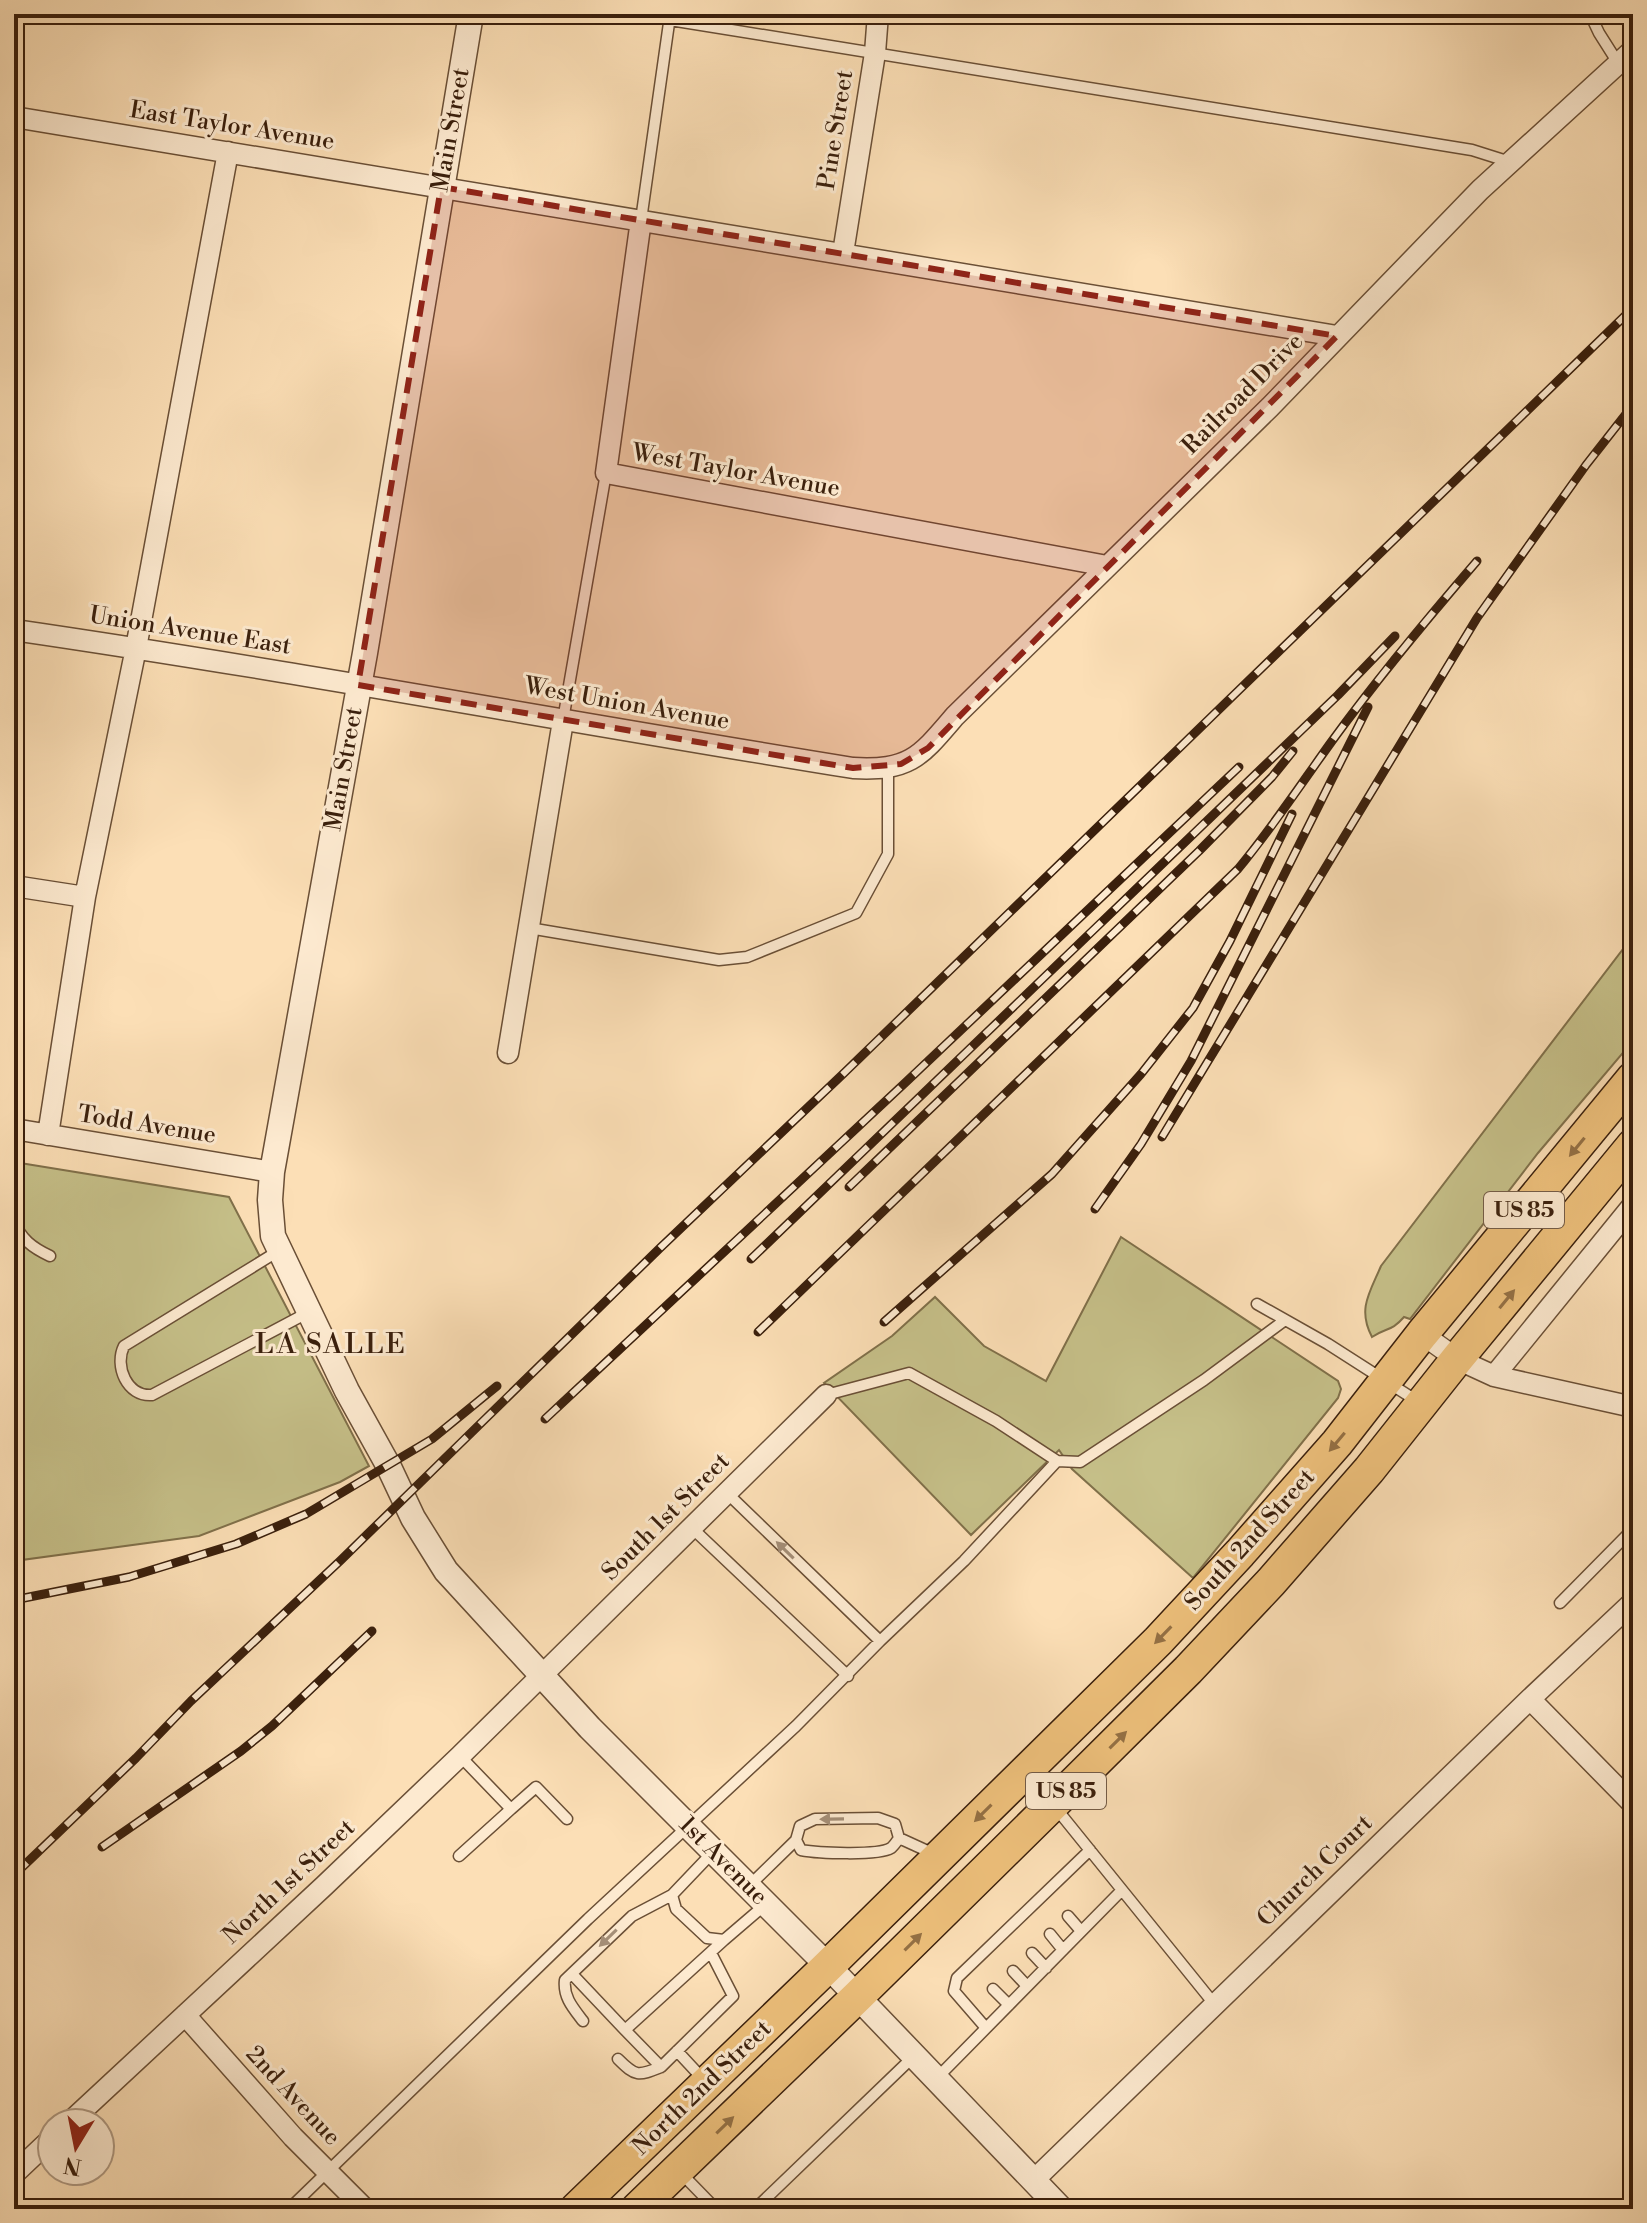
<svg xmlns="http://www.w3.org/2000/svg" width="1647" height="2223" font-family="'Libre Bodoni',serif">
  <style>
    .green { fill: #c6c089; stroke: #80704a; stroke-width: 2 }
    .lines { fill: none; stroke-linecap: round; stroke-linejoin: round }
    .service-casing { stroke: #6a4f36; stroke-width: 13 }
    .minor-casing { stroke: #6a4f36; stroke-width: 23 }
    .tertiary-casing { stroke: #6a4f36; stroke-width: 27 }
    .trunk-casing { stroke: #3a1f0c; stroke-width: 35 }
    .service { stroke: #fdead0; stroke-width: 10 }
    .minor { stroke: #fdead0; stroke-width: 20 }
    .tertiary { stroke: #fdead0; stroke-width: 24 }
    .trunk { stroke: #eec07b; stroke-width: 32 }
    .rail-casing { stroke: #3a1f0c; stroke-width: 9 }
    .rail { stroke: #fdead0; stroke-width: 6; stroke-dasharray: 18; stroke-linecap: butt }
    .oneway { fill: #947044 }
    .oneway2 { fill: #a58f78 }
    .marked { fill: #8f2418; fill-opacity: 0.2; stroke: #8f2418; stroke-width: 6; stroke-dasharray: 16 10; stroke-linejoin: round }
    .labels { text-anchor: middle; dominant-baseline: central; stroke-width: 6; stroke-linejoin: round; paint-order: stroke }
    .shield { fill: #fdead0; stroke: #745c47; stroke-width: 2 }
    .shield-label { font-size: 22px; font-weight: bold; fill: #3a1f0c }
    .street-label { font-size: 24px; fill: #3a1f0c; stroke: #fdead0 }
    .quarter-label { font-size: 28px; letter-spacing: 2px; fill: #3a1f0c; stroke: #fdead0 }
  </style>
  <rect width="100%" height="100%" fill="#fcdfb6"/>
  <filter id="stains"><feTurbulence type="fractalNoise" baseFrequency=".0025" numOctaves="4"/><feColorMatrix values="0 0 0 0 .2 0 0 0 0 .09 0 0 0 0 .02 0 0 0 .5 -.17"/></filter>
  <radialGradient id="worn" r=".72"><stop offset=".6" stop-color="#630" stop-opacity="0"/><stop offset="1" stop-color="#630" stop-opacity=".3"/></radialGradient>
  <!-- green -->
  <path class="green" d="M1633,936V1041L1538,1153L1410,1319L1404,1317C1391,1332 1387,1327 1372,1337C1357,1309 1370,1292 1381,1266Z
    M14,1162L229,1197L369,1466L340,1482L199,1536L14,1561Z
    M1121,1237L1338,1381L1341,1389L1338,1398L1193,1578L1072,1469L1059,1450L971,1535L824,1383L892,1336L935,1297L984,1346L1046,1381Z"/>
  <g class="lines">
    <!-- service casing -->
    <g class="service-casing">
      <path id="service" d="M1590,14L1599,33L1618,63
        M670,20L1472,150L1510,162
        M641,220L670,16
        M563,720L606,473
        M529,928L719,960L747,957L856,913L888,854V769
        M14,1220C20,1239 33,1248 50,1256
        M280,1250L124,1346C114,1366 127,1397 152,1395L309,1312
        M1257,1304L1328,1344L1417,1401
        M826,1395L909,1373L996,1421L1057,1461L1080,1462L1204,1380L1285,1320
        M727,1493L880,1641
        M692,1528L848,1676
        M1560,1603L1633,1529
        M1055,1807L1215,2005
        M511,1809L536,1787L567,1819
        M899,1838C897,1841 894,1846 891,1848C878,1856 817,1853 801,1850L796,1840L800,1826L815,1819L878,1818L895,1824L899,1838L934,1854
        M713,1852L672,1895L676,1909L707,1938L724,1940
        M459,1856L511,1809L460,1756
        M749,1886L796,1840
        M1068,1916L1081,1931
        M1050,1934L1063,1950
        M711,1953L733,1996L661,2067L625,2030L724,1940L766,1904
        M1032,1953L1046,1968
        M1013,1971L1027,1986
        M572,1974L625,2030
        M993,1989L1009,2005
        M583,2021C573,2008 563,1997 565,1980L632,1916L672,1895
        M986,2028L954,1991L957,1978L1090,1850
        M677,2051L703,2079
        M618,2059C636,2077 638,2076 661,2067
        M936,2079L1122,1890
        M681,2173L716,2209
        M289,2209L588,1919L796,1726L880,1641L964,1561L1057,1461
        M755,2209L913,2057"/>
    </g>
    <!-- minor casing -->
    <g class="minor-casing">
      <path id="minor" d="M14,117L1337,336
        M641,220L606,473L1107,566
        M843,253L875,53L878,14
        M14,630C295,671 573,723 853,768C910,771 920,757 955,716L1270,407L1480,190L1633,50
        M14,886L85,897
        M508,1053L563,721
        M14,1129L272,1172
        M48,1135L85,897L136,648L228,152
        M1422,1334L1457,1359L1494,1376L1633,1407
        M1494,1376L1633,1205
        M1530,1699L1633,1804
        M185,2015L293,2137L365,2209
        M69,2123L324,1886L460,1756L826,1395
        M14,2174L52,2138
        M1034,2180L1530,1699L1633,1602"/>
    </g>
    <!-- tertiary casing -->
    <g class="tertiary-casing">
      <path id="tertiary" d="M471,14L365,653L272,1172L270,1200L273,1236L347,1391L388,1465L413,1518L446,1571L590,1728L828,1966L1061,2209"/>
    </g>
    <!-- trunk casing -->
    <g class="trunk-casing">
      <path id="trunk" d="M576,2209L828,1966L1158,1641L1240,1553L1337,1443L1422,1334L1633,1078
        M637,2209L857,1997L1053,1804L1188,1670L1271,1582L1369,1470L1457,1359L1633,1145"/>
    </g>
    <!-- service -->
    <use href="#service" class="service"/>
    <!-- minor -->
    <use href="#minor" class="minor"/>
    <!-- tertiary -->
    <use href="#tertiary" class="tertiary"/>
    <!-- trunk -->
    <use href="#trunk" class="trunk"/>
    <!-- rail casing -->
    <g class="rail-casing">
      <path id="rail" d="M1162,1137L1477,618L1586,465L1633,405
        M849,1187L1199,851L1272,777L1293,751
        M1095,1209L1141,1144L1191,1061L1368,707
        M751,1259L1338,695L1395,636
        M884,1322L1052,1174L1141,1074L1193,1008L1230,941L1292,814
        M758,1332L1238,869C1272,828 1301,784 1332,741C1377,679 1427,619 1477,561
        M545,1419L906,1082L1239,767
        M14,1600L129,1577L236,1544L306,1514L432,1439L497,1386
        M102,1847L241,1751L272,1726L372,1631
        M14,1875L136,1758L191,1701L341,1560L660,1248L843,1074L1633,308"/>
    </g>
    <!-- rail -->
    <use href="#rail" class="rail"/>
  </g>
  <!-- one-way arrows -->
  <defs><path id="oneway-solid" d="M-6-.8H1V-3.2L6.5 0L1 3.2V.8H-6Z" transform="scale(2)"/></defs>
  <g class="oneway">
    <use href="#oneway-solid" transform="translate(1577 1147) rotate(129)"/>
    <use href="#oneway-solid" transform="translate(1507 1299) rotate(-51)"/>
    <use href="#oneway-solid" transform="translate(1337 1442) rotate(130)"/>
    <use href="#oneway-solid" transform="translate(1163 1635) rotate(134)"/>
    <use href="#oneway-solid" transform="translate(1118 1740) rotate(-45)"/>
    <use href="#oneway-solid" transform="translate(983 1813) rotate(135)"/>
    <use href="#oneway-solid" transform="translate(913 1942) rotate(-45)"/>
    <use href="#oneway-solid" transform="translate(725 2125) rotate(-44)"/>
  </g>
  <g class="oneway2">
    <use href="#oneway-solid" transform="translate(785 1550) rotate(-136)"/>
    <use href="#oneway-solid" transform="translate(832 1819) rotate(179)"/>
    <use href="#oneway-solid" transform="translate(608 1938) rotate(136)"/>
  </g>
  <!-- marked area -->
  <path class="marked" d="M441,187L1337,336L928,748L901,764L853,768L358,685Z"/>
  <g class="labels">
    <!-- shield labels -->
    <g class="shield">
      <rect x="1484" y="1192" width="80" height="36" rx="6"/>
      <rect x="1026" y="1773" width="80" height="36" rx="6"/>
    </g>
    <g class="shield-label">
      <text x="1524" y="1210">US 85</text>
      <text x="1066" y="1791">US 85</text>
    </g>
    <!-- street labels -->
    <g class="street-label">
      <text transform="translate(232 126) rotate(9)">East Taylor Avenue</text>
      <text transform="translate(451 130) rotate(-80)">Main Street</text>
      <text transform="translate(836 130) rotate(-81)">Pine Street</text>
      <text transform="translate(1243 394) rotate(-45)">Railroad Drive</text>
      <text transform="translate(736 471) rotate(10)">West Taylor Avenue</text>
      <text transform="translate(190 631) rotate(9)">Union Avenue East</text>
      <text transform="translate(627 704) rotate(10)">West Union Avenue</text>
      <text transform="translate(344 769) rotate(-80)">Main Street</text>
      <text transform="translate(147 1125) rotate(9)">Todd Avenue</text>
      <text transform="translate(666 1517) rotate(-45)">South 1st Street</text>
      <text transform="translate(1250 1540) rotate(-48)">South 2nd Street</text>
      <text transform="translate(723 1861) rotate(45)">1st Avenue</text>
      <text transform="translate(1315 1871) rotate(-44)">Church Court</text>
      <text transform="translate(289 1882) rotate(-43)">North 1st Street</text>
      <text transform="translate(702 2088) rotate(-44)">North 2nd Street</text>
      <text transform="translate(293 2096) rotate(47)">2nd Avenue</text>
    </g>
    <!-- quarter labels -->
    <g class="quarter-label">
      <text x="331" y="1344">LA SALLE</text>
    </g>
  </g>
  <!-- margin -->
  <rect width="1647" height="2223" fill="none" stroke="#fcdfb6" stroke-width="48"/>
  <rect x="16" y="16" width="1615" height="2191" fill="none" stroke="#3a1f0c" stroke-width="4"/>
  <rect x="24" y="24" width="1599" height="2175" fill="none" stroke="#3a1f0c" stroke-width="2"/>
  <!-- north arrow -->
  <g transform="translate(76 2147) rotate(190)"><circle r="38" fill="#fdead0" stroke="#af9982" stroke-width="2"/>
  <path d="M0-6L14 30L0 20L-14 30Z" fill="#8f2418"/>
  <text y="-12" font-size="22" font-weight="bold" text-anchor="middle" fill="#3a1f0c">N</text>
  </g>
  <rect width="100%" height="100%" filter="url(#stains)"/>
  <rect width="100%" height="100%" fill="url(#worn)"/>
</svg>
